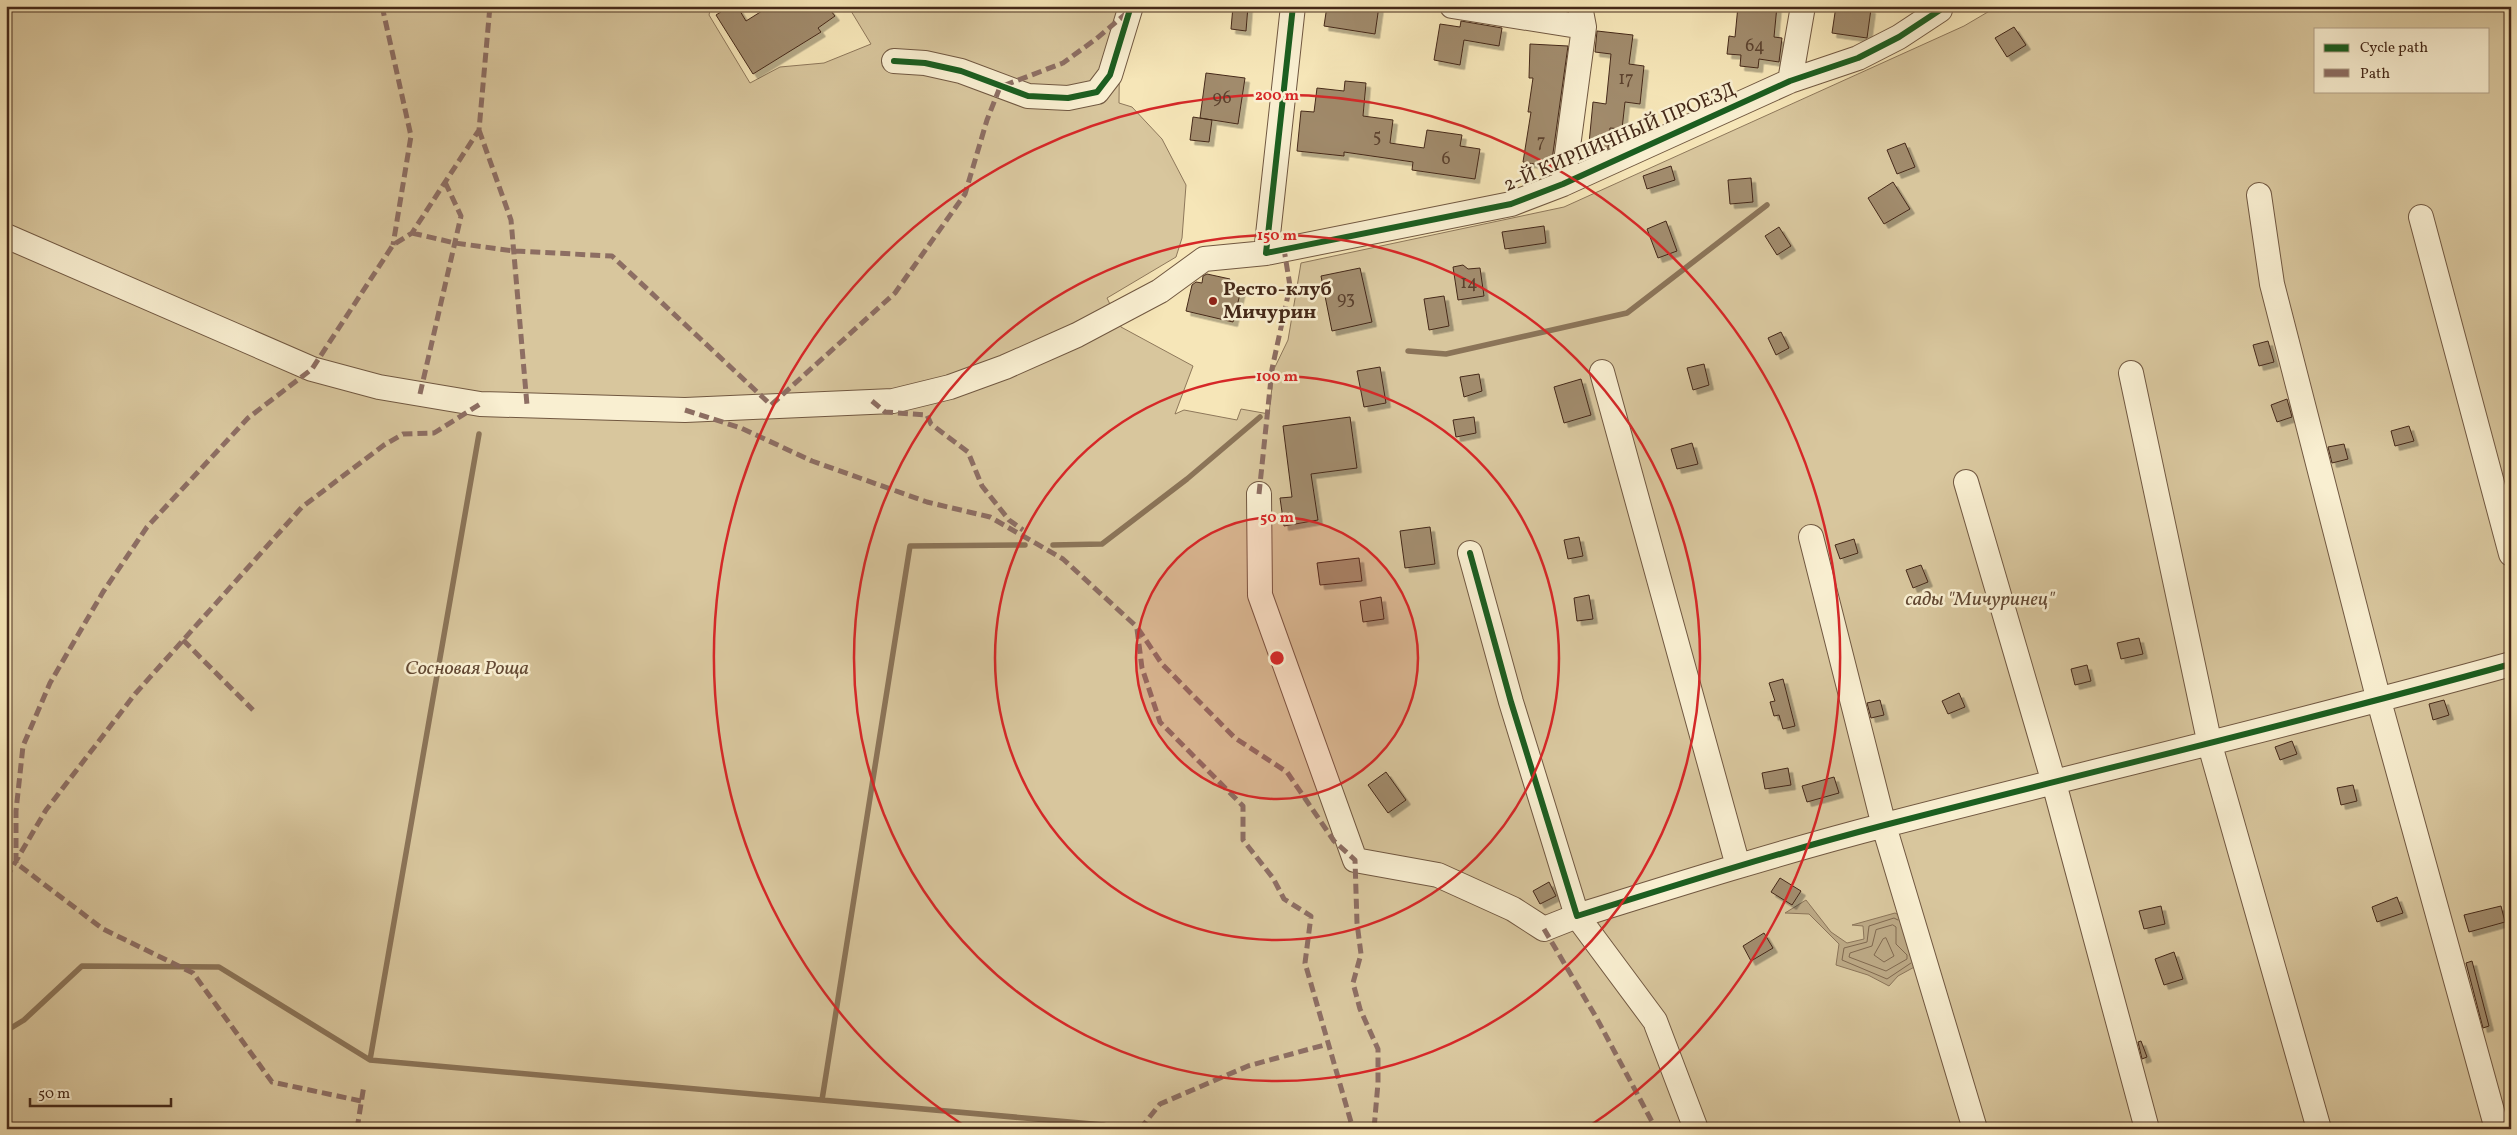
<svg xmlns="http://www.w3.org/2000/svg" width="2517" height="1135" font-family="Vollkorn,serif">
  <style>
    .green { fill: #d8c69d; stroke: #8e785b; fill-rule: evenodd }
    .water { fill: #baa682; stroke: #8b7458 }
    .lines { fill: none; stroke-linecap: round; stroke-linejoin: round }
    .shore { stroke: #80684e; stroke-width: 1 }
    .stream { stroke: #8b7458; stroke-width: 5.5 }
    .building { fill: #a18b6c; stroke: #452919; filter: url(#shadow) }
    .minor-casing { stroke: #715841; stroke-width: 26 }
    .minor { stroke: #f9efd1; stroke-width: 24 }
    .quiet { stroke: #8d6e63; stroke-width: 5; stroke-dasharray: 10 5; stroke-linecap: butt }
    .cycleway-casing { stroke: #f9efd1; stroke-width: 9 }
    .cycleway { stroke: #1b5e20; stroke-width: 6 }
    .ring { fill: none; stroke: #d62828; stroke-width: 2.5 }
    .poi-dot { fill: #8f2418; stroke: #f9efd1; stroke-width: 2 }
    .labels { text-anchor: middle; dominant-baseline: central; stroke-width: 5; stroke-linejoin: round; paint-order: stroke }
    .number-label { font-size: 18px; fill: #5c422e }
    .street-label { font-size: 20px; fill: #452919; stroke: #f9efd1 }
    .poi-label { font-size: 20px; font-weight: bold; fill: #452919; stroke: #f9efd1; text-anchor: start }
    .park-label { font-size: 20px; font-style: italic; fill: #624833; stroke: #f9efd1 }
    .centre { fill: #d62828; stroke: #f9efd1; stroke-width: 2.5 }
    .ring-label { font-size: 15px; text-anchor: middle; font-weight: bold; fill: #d62828; stroke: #f9efd1; stroke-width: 5; stroke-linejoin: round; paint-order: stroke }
  </style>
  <defs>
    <filter id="shadow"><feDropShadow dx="4.5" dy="4.5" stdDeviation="0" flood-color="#0004"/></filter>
  </defs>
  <rect width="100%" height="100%" fill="#f6e6b8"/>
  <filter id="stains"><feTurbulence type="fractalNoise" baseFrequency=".004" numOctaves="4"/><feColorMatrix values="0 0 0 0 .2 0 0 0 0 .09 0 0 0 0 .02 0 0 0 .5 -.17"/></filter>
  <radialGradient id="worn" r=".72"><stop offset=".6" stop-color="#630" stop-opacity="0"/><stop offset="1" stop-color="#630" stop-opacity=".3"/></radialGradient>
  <!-- green -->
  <path class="green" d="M6,6H711L709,15L750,83L780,67L824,63L871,44L848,6H1120L1119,103L1132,107L1162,139L1186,185L1182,238L1176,257L1107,298L1121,327L1193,366L1175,414L1184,410L1237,420L1241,409L1269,414L1274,369L1288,340L1301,263L1564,207L1964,26L1998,6H2511V1129H6ZM2316,29H2488V91H2316Z"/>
  <!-- water -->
  <path class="water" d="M1806,900L1831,932L1847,943L1864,939L1863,926L1852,925L1895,913L1907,919L1918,965L1898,976L1889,986L1868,975L1836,965L1839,944L1809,914L1785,913Z"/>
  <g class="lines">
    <!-- shore -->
    <path class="shore" d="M1898,920L1894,918L1869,926L1867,942L1844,948L1842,960L1887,979L1911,963
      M1893,925L1896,927V944L1907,955V959L1886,971L1849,957L1850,953L1872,946L1876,930Z
      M1886,938L1894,956L1884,962L1874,955L1883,939Z"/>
    <!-- stream -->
    <path class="stream" d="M1408,351L1446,354L1627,313L1767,205
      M1053,545L1102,544L1187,479L1260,417
      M6,1031L24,1020L82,966L219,967L370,1060L1104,1125
      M370,1060L479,434
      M822,1100L910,546L1025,545"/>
  </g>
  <!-- building -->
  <path class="building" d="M730,6H737L746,21L770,6H827L835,16L818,28L821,32L753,74L716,15Z
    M1233,6H1248L1246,31L1231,29Z
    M1327,6H1379L1375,34L1324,26Z
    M1738,6H1777L1774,37L1782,38L1779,62L1759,59L1758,68L1740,66L1741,55L1727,54L1729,36L1735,37Z
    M1836,6L1871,9L1867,38L1832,33Z
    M1461,21L1502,28L1499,46L1464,40L1460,65L1434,60L1440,24L1460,27Z
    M2014,27L2026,45L2007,57L1995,38Z
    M1597,31L1633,35L1629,64L1644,66L1640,104L1625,102L1622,129L1610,128L1608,149L1594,155L1588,154L1593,102L1606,104L1611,54L1595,52Z
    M1530,44L1568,46L1551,167L1523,162L1531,112H1528L1533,78H1529Z
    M1206,73L1245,78L1238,124L1200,118Z
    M1345,81L1366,83L1363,116L1393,120L1390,143L1424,148L1427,130L1462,135L1460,146L1480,149L1475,179L1412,170L1413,162L1344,152V156L1297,151L1301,111L1314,112L1317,88L1344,91Z
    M1193,117L1212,120L1209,142L1190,140Z
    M1905,143L1915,167L1897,174L1887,150Z
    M1671,166L1675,180L1647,189L1643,176Z
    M1751,178L1753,202L1730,204L1728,180Z
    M1893,182L1910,209L1884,224L1868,198Z
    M1666,221L1677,251L1658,258L1647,229Z
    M1544,226L1546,243L1505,249L1502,232Z
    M1779,227L1791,246L1777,255L1765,236Z
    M1463,265L1468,269L1480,268L1484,296L1458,300L1453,267Z
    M1360,268L1372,322L1332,331L1321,276Z
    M1207,274L1230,279L1228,287L1241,290L1233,322L1186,311L1192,285L1196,282L1202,283L1203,276Z
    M1444,296L1449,326L1429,330L1424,299Z
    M1781,332L1789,348L1776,355L1768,338Z
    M2268,341L2274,362L2259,366L2253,345Z
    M1704,364L1709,385L1693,390L1687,368Z
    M1380,367L1386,403L1364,407L1357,371Z
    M1479,374L1482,391L1464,397L1460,377Z
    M1581,379L1591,415L1564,423L1554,387Z
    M2287,399L2292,417L2277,422L2271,405Z
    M1350,417L1357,468L1311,474L1318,520L1284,526L1280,498L1292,497L1283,426Z
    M1474,417L1476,433L1456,437L1453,420Z
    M2409,426L2414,441L2395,446L2391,431Z
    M1692,443L1698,464L1677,469L1671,449Z
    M2344,444L2348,459L2332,463L2328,447Z
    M1430,527L1435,564L1405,568L1400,531Z
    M1579,537L1583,556L1568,559L1564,540Z
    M1854,539L1858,553L1840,559L1835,545Z
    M1359,558L1362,581L1320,585L1317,563Z
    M1921,565L1928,582L1913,588L1906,570Z
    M1589,595L1593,619L1577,621L1574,598Z
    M1381,597L1384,619L1363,622L1360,601Z
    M2139,638L2143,654L2121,659L2117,643Z
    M2087,665L2091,681L2075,685L2071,669Z
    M1783,679L1795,726L1783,729L1779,715L1774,716L1770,702L1775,701L1769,683Z
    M1959,693L1965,707L1948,714L1942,701Z
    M1880,700L1884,715L1871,718L1867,703Z
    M2444,700L2449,715L2433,720L2429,704Z
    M2292,741L2297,754L2280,760L2275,747Z
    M1788,768L1791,785L1765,789L1762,773Z
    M1386,772L1406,800L1388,813L1368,785Z
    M1834,777L1839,793L1807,802L1802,786Z
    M2353,785L2357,801L2341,805L2337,788Z
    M1780,878L1801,891L1792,905L1771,892Z
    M1549,882L1556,896L1540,904L1533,891Z
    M2397,897L2403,913L2377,922L2372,907Z
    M2161,906L2165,924L2144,929L2139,911Z
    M2501,906L2505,922L2469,932L2464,915Z
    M1764,933L1773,948L1751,961L1743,946Z
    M2174,952L2183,979L2164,985L2155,959Z
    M2472,961L2489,1026L2483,1028L2466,963Z
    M2141,1041L2147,1057L2142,1059L2138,1042Z"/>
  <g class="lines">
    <!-- minor casing -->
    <g class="minor-casing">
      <path id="minor" d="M1452,6L1584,27
        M894,61L925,63L961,71L1028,96L1068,98L1097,92L1110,75L1131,6
        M1790,81L1803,6
        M1563,184L1584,27L1580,6
        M2259,195L2272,284L2379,701L2497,1129
        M2421,217L2511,554
        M6,236L312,369L379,387L480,404L685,410L893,401L950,387L1005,367L1077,335L1160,291L1204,259L1266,253L1511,204L1563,184L1790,81L1858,58L1899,37L1940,10
        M1266,253L1293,6
        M1602,372L1738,866
        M2131,373L2210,745L2319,1129
        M1966,482L2054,783L2147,1129
        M1259,494L1260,595L1355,860L1438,875L1513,909L1544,929L1577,916L1655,1021L1696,1129
        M1811,537L1884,826L1975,1129
        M1470,553L1511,702L1577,916C1679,884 1781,852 1885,825C2093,771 2303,722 2511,664"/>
    </g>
    <!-- minor -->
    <use href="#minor" class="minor"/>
    <!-- quiet -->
    <path class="quiet" d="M382,6L411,136L393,245
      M479,130L511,220L527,405
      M412,233L455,243L514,251L612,256L771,405L895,293L965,194L987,120L1000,87L1063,63L1096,39L1128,12
      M420,394L461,216L445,182
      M872,401L885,412L927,415L931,424L968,452L982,486L1009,520L1023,530
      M685,410L741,428L812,461L927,502L990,517L1063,559L1137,627L1162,664L1235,738L1287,772L1334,841L1355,860L1357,923L1361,954L1353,983L1360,1009L1378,1049V1083L1374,1129
      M1259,494L1272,369L1290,286L1284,249
      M1137,629L1142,668L1160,722L1243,806V840L1273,878L1284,899L1311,916L1305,963L1353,1129
      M183,640L253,710
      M6,878L46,810L135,694L302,507L384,445L403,434L434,433L480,404
      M1544,929L1596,1017L1656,1129
      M361,1101L272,1082L193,973L103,929L16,863V811L23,746L50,683L103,592L147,527L248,418L312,369L393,245L412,233L479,130L490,6
      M357,1129L364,1085
      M1140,1129L1160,1104L1248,1066L1328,1044"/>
    <!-- cycleway casing -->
    <g class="cycleway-casing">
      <path id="cycleway" d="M1293,6L1266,253L1511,204L1563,184L1790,81L1858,58L1899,37L1940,10
        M894,61L925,63L961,71L1028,96L1068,98L1097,92L1110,75L1131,6
        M1470,553L1511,702L1577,916C1679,884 1781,852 1885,825C2093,771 2303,722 2511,664"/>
    </g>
    <!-- cycleway -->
    <use href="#cycleway" class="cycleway"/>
  </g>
  <!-- distance rings -->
  <circle cx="1277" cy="658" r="141" fill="#d62828" fill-opacity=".12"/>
  <g class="ring">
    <circle cx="1277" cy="658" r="141"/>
    <circle cx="1277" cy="658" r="282"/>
    <circle cx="1277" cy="658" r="423"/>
    <path d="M966 1127A563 563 0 1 1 1588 1127"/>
  </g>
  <!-- markers -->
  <circle class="poi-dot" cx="1213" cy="301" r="5"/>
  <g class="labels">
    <!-- number labels -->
    <g class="number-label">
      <text x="1755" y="46">64</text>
      <text x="1626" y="79">17</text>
      <text x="1222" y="98">96</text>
      <text x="1377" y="137">5</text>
      <text x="1541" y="142">7</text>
      <text x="1446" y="159">6</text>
      <text x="1469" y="283">14</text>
      <text x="1346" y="299">93</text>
    </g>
    <!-- street labels -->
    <g class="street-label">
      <text transform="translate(1620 138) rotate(-23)">2-Й КИРПИЧНЫЙ ПРОЕЗД</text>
    </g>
    <!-- poi labels -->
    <g class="poi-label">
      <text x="1223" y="290">Ресто-клуб<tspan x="1223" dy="23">Мичурин</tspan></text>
    </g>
    <!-- park labels -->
    <g class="park-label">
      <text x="1980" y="600">сады "Мичуринец"</text>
      <text x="467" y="669">Сосновая Роща</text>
    </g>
  </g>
  <circle cx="1277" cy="658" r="8" class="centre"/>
  <g class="ring-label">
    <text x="1277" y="100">200 m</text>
    <text x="1277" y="240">150 m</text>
    <text x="1277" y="381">100 m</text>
    <text x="1277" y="522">50 m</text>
  </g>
  <!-- margin -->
  <rect width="2517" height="1135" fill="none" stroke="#f6e6b8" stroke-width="25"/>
  <rect x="8" y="8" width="2502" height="1120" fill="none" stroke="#452919" stroke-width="2.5"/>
  <rect x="12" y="12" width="2492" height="1110" fill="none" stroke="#452919"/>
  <!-- legend -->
  <rect x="2314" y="28" width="175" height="65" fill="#f9efd1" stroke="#b1a087"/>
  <rect x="2324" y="44" width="25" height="8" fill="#1b5e20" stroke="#b1a087"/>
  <text x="2360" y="52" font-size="15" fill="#452919">Cycle path</text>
  <rect x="2324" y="69" width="25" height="8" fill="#8d6e63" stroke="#b1a087"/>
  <text x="2360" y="78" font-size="15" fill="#452919">Path</text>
  <!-- scale -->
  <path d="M30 1098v8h141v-8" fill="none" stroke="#452919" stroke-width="2.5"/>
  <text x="38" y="1098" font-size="15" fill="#452919" stroke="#f9efd1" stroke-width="4" paint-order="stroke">50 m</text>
  <rect width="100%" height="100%" filter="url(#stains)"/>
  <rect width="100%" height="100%" fill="url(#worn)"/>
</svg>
